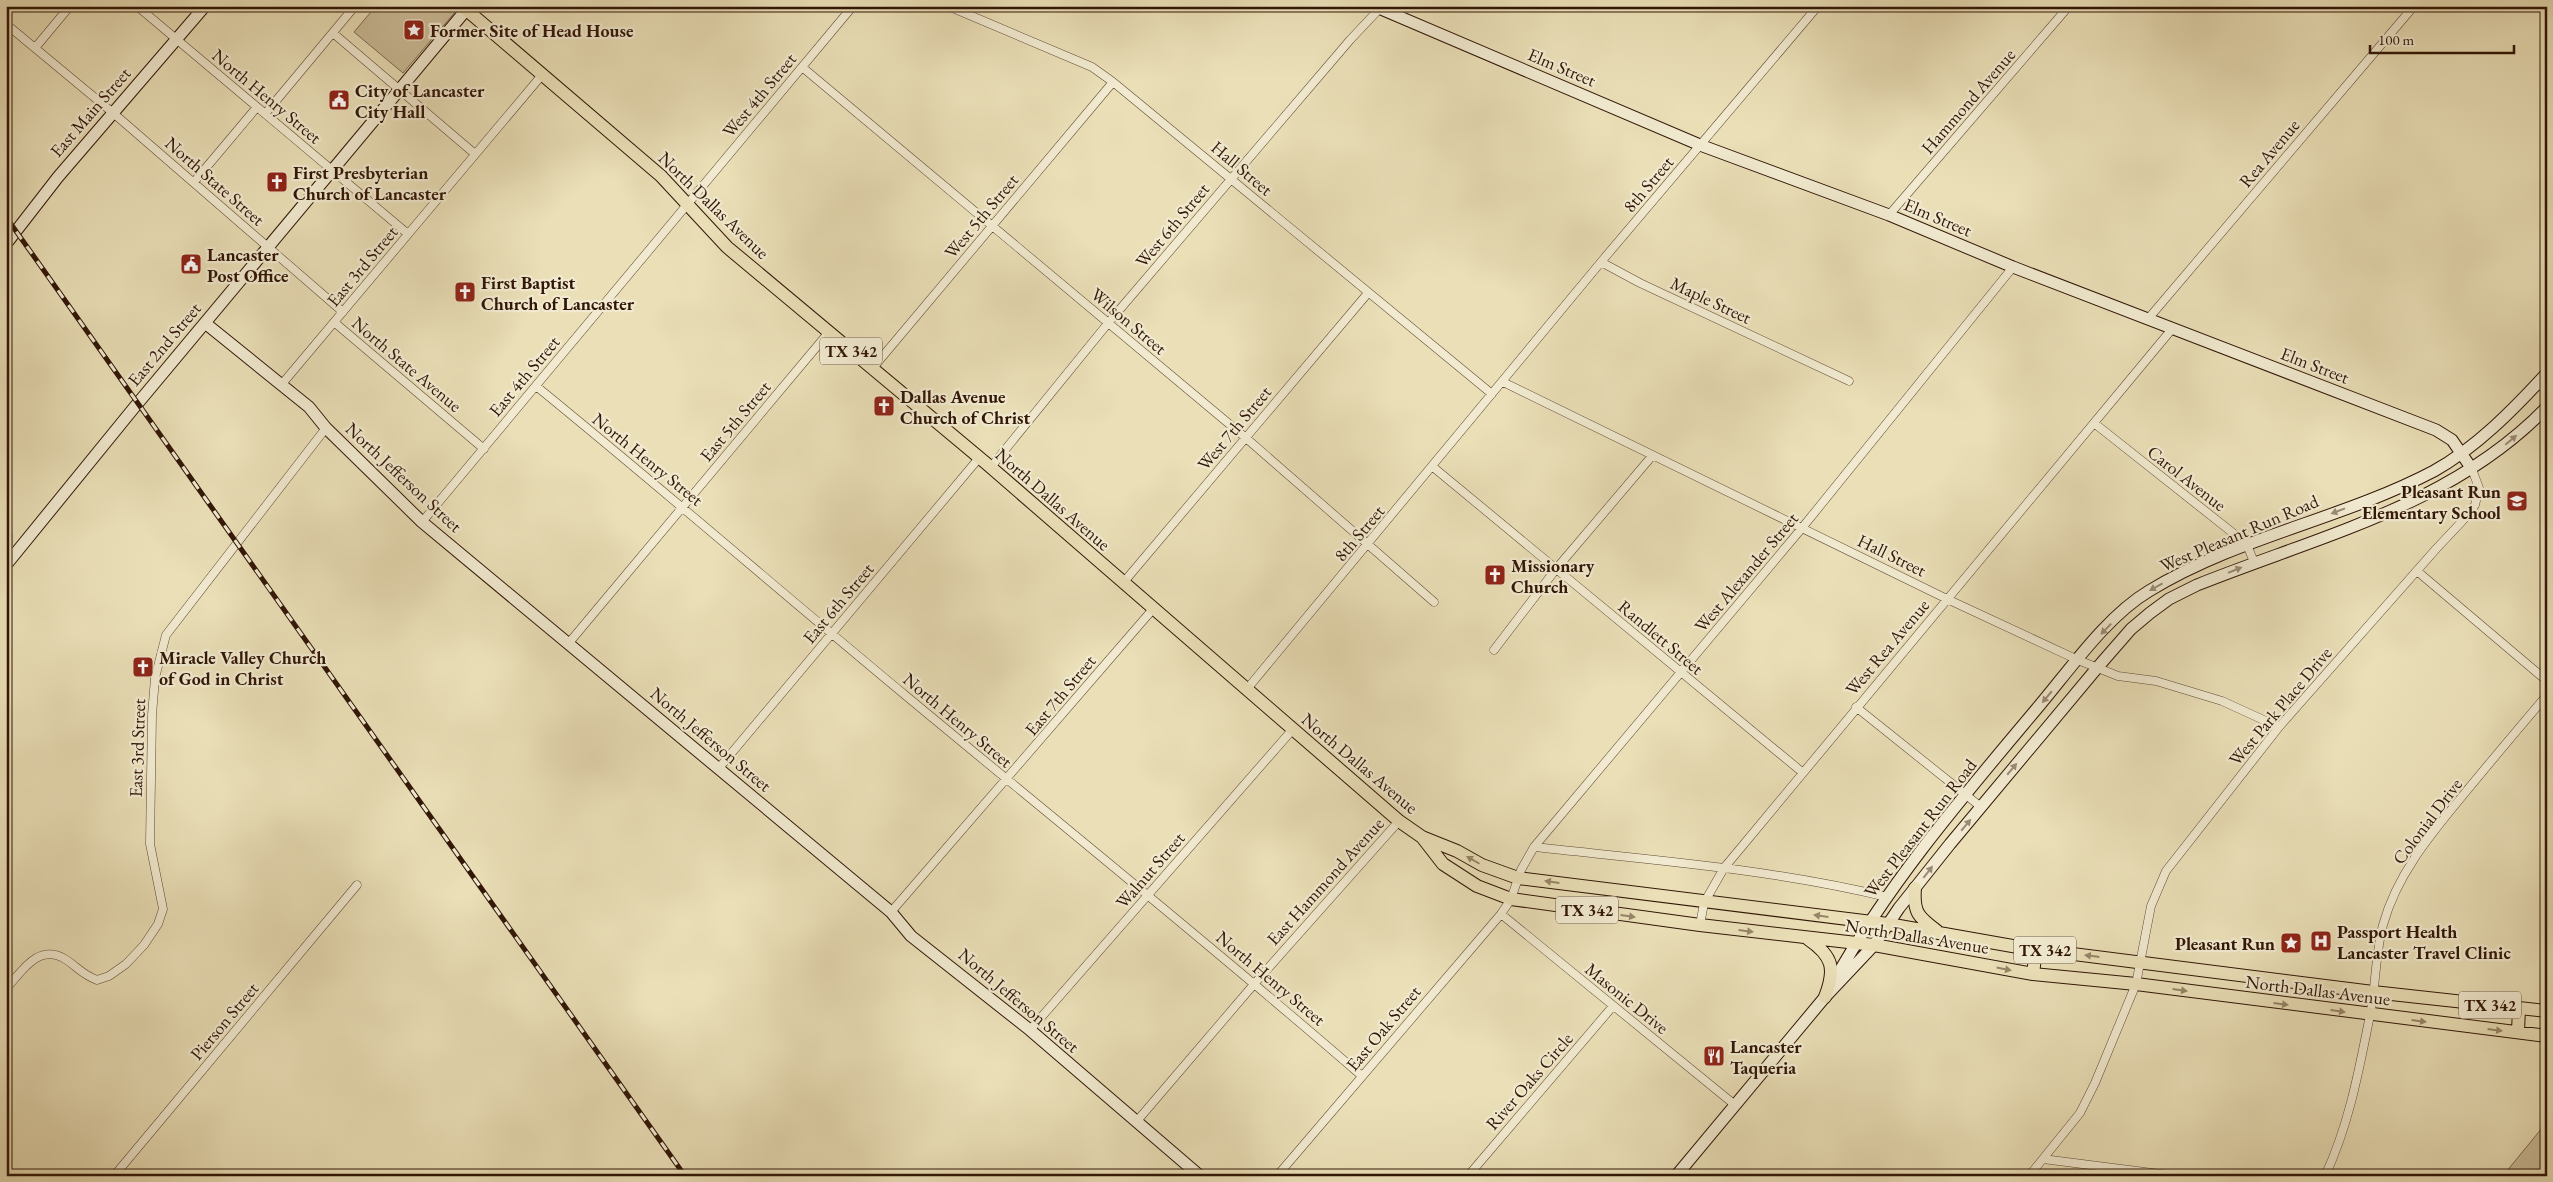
<svg xmlns="http://www.w3.org/2000/svg" width="2553" height="1182" font-family="'EB Garamond',serif">
  <style>
    .green { fill: #cbbd99; stroke: #7e6a50 }
    .lines { fill: none; stroke-linecap: round; stroke-linejoin: round }
    .street-casing { stroke: #5f4833; stroke-width: 9 }
    .secondary-casing { stroke: #311607; stroke-width: 13 }
    .primary-casing { stroke: #311607; stroke-width: 14 }
    .street { stroke: #f1ead0; stroke-width: 8 }
    .secondary { stroke: #f1ead0; stroke-width: 11 }
    .primary { stroke: #eadfb7; stroke-width: 12 }
    .rail-casing { stroke: #311607; stroke-width: 5 }
    .rail { stroke: #f1ead0; stroke-width: 3; stroke-dasharray: 9; stroke-linecap: butt }
    .oneway { fill: #9b8b76 }
    .oneway2 { fill: #978568 }
    .labels { text-anchor: middle; dominant-baseline: central; stroke-width: 4.5; stroke-linejoin: round; paint-order: stroke }
    .shield { fill: #f1ead0; stroke: #6b5643; stroke-width: 1 }
    .shield-label { font-size: 16px; font-weight: bold; fill: #311607 }
    .poi-label { font-size: 18px; font-weight: bold; fill: #311607; stroke: #f1ead0; text-anchor: start }
    .street-label { font-size: 18px; fill: #311607; stroke: #f1ead0 }
  </style>
  <rect width="100%" height="100%" fill="#eadfb7"/>
  <filter id="stains"><feTurbulence type="fractalNoise" baseFrequency=".004" numOctaves="4"/><feColorMatrix values="0 0 0 0 .2 0 0 0 0 .09 0 0 0 0 .02 0 0 0 .5 -.17"/></filter>
  <radialGradient id="worn" r=".72"><stop offset=".6" stop-color="#630" stop-opacity="0"/><stop offset="1" stop-color="#630" stop-opacity=".3"/></radialGradient>
  <!-- green -->
  <path class="green" d="M376,6H451L456,11L403,73L354,32Z
    M6,530L12,534V545L6,553Z
    M2547,1122V1176H2502L2506,1172Z"/>
  <g class="lines">
    <!-- street casing -->
    <g class="street-casing">
      <path id="street" d="M137,6L408,234
        M948,6L1092,67L1113,82L1492,394
        M6,24L112,112L343,312
        M333,33L475,154
        M35,48L70,6
        M802,67L1246,438L1434,602
        M265,114L355,6
        M194,182L257,107
        M1889,215L2069,6
        M1601,262L1640,283L1849,381
        M2148,319L2414,6
        M334,322L484,449
        M872,369L1113,82
        M1503,382L1947,599L2078,660L2118,676L2156,681L2222,701L2279,727
        M2538,383L2547,391
        M282,384L542,75
        M536,386C660,487 781,592 905,695C1058,822 1212,946 1362,1076
        M2094,423L2238,537L2247,545L2254,562
        M991,467L1109,322L1350,40L1382,6
        M1433,467L1802,772
        M422,522L853,6
        M2417,571L2547,681
        M1123,583L1368,293
        M568,644L829,332
        M1494,650L1556,569L1652,456
        M1247,689L1601,262L1818,6
        M1856,707L1981,807
        M719,768L979,458
        M1534,847C1652,860 1772,869 1887,897
        M891,912L1153,609
        M1501,914L1735,1105
        M1700,925L1704,903L1724,868L2172,329
        M6,989C22,971 38,943 65,959C78,967 81,974 97,980L109,976L126,964L144,945L158,924L163,909L150,844L152,715L155,678L166,635L326,428
        M1030,1030L1293,729
        M1137,1121L1255,983L1399,821
        M2043,1159L2176,1176
        M114,1176L357,885
        M1277,1176L1501,914L1511,899L1521,870L1534,847L1802,528L2013,267
        M1468,1176L1613,1006
        M2029,1176L2080,1113L2095,1083L2136,984L2151,906L2166,871L2279,727L2436,549L2467,516L2475,505L2479,488L2472,469
        M2325,1176C2349,1125 2359,1070 2370,1015C2376,986 2375,955 2383,925C2397,874 2431,834 2464,794C2491,761 2519,728 2547,695"/>
    </g>
    <!-- secondary casing -->
    <g class="secondary-casing">
      <path id="secondary" d="M1374,6L1700,145L1889,215L2013,267L2436,430L2452,440L2472,469
        M6,244L58,177L205,6
        M205,323L309,407L326,428L422,522L891,912L911,936L1030,1030L1200,1176
        M6,565L133,409L466,10
        M1834,981C1890,881 1966,793 2039,706C2071,668 2107,616 2149,591C2237,537 2343,519 2434,471C2477,447 2514,409 2547,373
        M1676,1176L1825,997L1874,945L1899,908L1950,844L2097,668L2131,629L2150,613L2169,599L2197,585C2319,536 2453,505 2547,407"/>
    </g>
    <!-- primary casing -->
    <g class="primary-casing">
      <path id="primary" d="M462,6L661,176L727,247L987,464L1399,821L1422,837L1457,851L1482,865L1518,878L1888,924L2018,947L2373,992L2547,1011
        M1422,837L1443,864L1477,886L1511,899L1700,925L1874,945L2033,974L2136,984L2547,1036
        M1915,888C1913,912 1918,917 1937,931
        M1808,939C1833,956 1836,969 1825,997
        M2033,974L2036,949
        M2518,1032L2519,1008"/>
    </g>
    <!-- street -->
    <use href="#street" class="street"/>
    <!-- secondary -->
    <use href="#secondary" class="secondary"/>
    <!-- primary -->
    <use href="#primary" class="primary"/>
    <!-- rail casing -->
    <g class="rail-casing">
      <path id="rail" d="M6,217L685,1176"/>
    </g>
    <!-- rail -->
    <use href="#rail" class="rail"/>
  </g>
  <!-- one-way arrows -->
  <defs><path id="oneway-solid" d="M-6-.8H1V-3.2L6.5 0L1 3.2V.8H-6Z" transform="scale(1.25)"/></defs>
  <g class="oneway">
    <use href="#oneway-solid" transform="translate(2511 440) rotate(-40)"/>
    <use href="#oneway-solid" transform="translate(2338 511) rotate(159)"/>
    <use href="#oneway-solid" transform="translate(2235 570) rotate(-22)"/>
    <use href="#oneway-solid" transform="translate(2156 587) rotate(151)"/>
    <use href="#oneway-solid" transform="translate(2106 629) rotate(134)"/>
    <use href="#oneway-solid" transform="translate(2047 697) rotate(130)"/>
    <use href="#oneway-solid" transform="translate(2012 769) rotate(-50)"/>
    <use href="#oneway-solid" transform="translate(1966 825) rotate(-50)"/>
    <use href="#oneway-solid" transform="translate(1928 872) rotate(-52)"/>
  </g>
  <g class="oneway2">
    <use href="#oneway-solid" transform="translate(1473 860) rotate(-150)"/>
    <use href="#oneway-solid" transform="translate(1552 882) rotate(-172)"/>
    <use href="#oneway-solid" transform="translate(1628 916) rotate(8)"/>
    <use href="#oneway-solid" transform="translate(1821 916) rotate(-172)"/>
    <use href="#oneway-solid" transform="translate(1746 931) rotate(7)"/>
    <use href="#oneway-solid" transform="translate(2092 956) rotate(-173)"/>
    <use href="#oneway-solid" transform="translate(2004 969) rotate(11)"/>
    <use href="#oneway-solid" transform="translate(2180 990) rotate(8)"/>
    <use href="#oneway-solid" transform="translate(2281 1004) rotate(7)"/>
    <use href="#oneway-solid" transform="translate(2338 1011) rotate(8)"/>
    <use href="#oneway-solid" transform="translate(2419 1021) rotate(7)"/>
    <use href="#oneway-solid" transform="translate(2495 1030) rotate(7)"/>
  </g>
  <!-- icons -->
  <defs>
    <g id="sight-square" transform="scale(1.125)"><rect x="-9" y="-9" width="18" height="18" rx="4" fill="#8f2418" stroke="#f1ead0"/><path d="M0-6L1.8-2.2L6-1.7L2.9 1.2L3.7 5.4L0 3.3L-3.7 5.4L-2.9 1.2L-6-1.7L-1.8-2.2Z" fill="#fff"/></g>
    <g id="civic-square" transform="scale(1.125)"><rect x="-9" y="-9" width="18" height="18" rx="4" fill="#8f2418" stroke="#f1ead0"/><path d="M-.6-6.5H3V-4.5H.6V-3L4-1V1h2V6H-6V1h2V-1L-.6-3ZM-1.2 2.5V6h2.4V2.5Z" fill="#fff"/></g>
    <g id="church-square" transform="scale(1.125)"><rect x="-9" y="-9" width="18" height="18" rx="4" fill="#8f2418" stroke="#f1ead0"/><path d="M-1.2-6h2.4v3.5h3.3v2.4h-3.3V6h-2.4V-.1h-3.3v-2.4h3.3Z" fill="#fff"/></g>
    <g id="school-square" transform="scale(1.125)"><rect x="-9" y="-9" width="18" height="18" rx="4" fill="#8f2418" stroke="#f1ead0"/><path d="M0-5L7-2L0 1L-7-2ZM-4 1L0 2.5L4 1V4Q0 6-4 4Z" fill="#fff"/></g>
    <g id="hospital-square" transform="scale(1.125)"><rect x="-9" y="-9" width="18" height="18" rx="4" fill="#8f2418" stroke="#f1ead0"/><path d="M-5-5h3v3.5h4V-5h3V5h-3V1.5h-4V5h-3Z" fill="#fff"/></g>
    <g id="restaurant-square" transform="scale(1.125)"><rect x="-9" y="-9" width="18" height="18" rx="4" fill="#8f2418" stroke="#f1ead0"/><path d="M-5-6h1v4h1v-4h1v4h1v-4h1v5L-1.5 .5V6h-2V.5L-5-1ZM5-6V6H3V1.5H1.5Q1.5-4 5-6Z" fill="#fff"/></g>
  </defs>
  <g fill-rule="evenodd">
    <use href="#sight-square" x="414" y="30"/>
    <use href="#civic-square" x="339" y="100"/>
    <use href="#church-square" x="277" y="182"/>
    <use href="#civic-square" x="191" y="264"/>
    <use href="#church-square" x="465" y="292"/>
    <use href="#church-square" x="884" y="406"/>
    <use href="#school-square" x="2517" y="501"/>
    <use href="#church-square" x="1495" y="575"/>
    <use href="#church-square" x="143" y="667"/>
    <use href="#hospital-square" x="2321" y="941"/>
    <use href="#sight-square" x="2291" y="943"/>
    <use href="#restaurant-square" x="1714" y="1056"/>
  </g>
  <g class="labels">
    <!-- shield labels -->
    <g class="shield">
      <rect x="820" y="337.5" width="62" height="27" rx="4"/>
      <rect x="1556" y="896.5" width="62" height="27" rx="4"/>
      <rect x="2014" y="936.5" width="62" height="27" rx="4"/>
      <rect x="2459" y="991.5" width="62" height="27" rx="4"/>
    </g>
    <g class="shield-label">
      <text x="851" y="351">TX 342</text>
      <text x="1587" y="910">TX 342</text>
      <text x="2045" y="950">TX 342</text>
      <text x="2490" y="1005">TX 342</text>
    </g>
    <!-- poi labels -->
    <g class="poi-label">
      <text x="430" y="30">Former Site of Head House</text>
      <text x="355" y="90">City of Lancaster<tspan x="355" dy="21">City Hall</tspan></text>
      <text x="293" y="172">First Presbyterian<tspan x="293" dy="21">Church of Lancaster</tspan></text>
      <text x="207" y="254">Lancaster<tspan x="207" dy="21">Post Office</tspan></text>
      <text x="481" y="282">First Baptist<tspan x="481" dy="21">Church of Lancaster</tspan></text>
      <text x="900" y="396">Dallas Avenue<tspan x="900" dy="21">Church of Christ</tspan></text>
      <text x="2501" y="491" text-anchor="end">Pleasant Run<tspan x="2501" dy="21">Elementary School</tspan></text>
      <text x="1511" y="565">Missionary<tspan x="1511" dy="21">Church</tspan></text>
      <text x="159" y="657">Miracle Valley Church<tspan x="159" dy="21">of God in Christ</tspan></text>
      <text x="2337" y="931">Passport Health<tspan x="2337" dy="21">Lancaster Travel Clinic</tspan></text>
      <text x="2275" y="943" text-anchor="end">Pleasant Run</text>
      <text x="1730" y="1046">Lancaster<tspan x="1730" dy="21">Taqueria</tspan></text>
    </g>
    <!-- street labels -->
    <g class="street-label">
      <text transform="translate(1562 67) rotate(23)">Elm Street</text>
      <text transform="translate(759 95) rotate(-50)">West 4th Street</text>
      <text transform="translate(267 96) rotate(40)">North Henry Street</text>
      <text transform="translate(1968 101) rotate(-49)">Hammond Avenue</text>
      <text transform="translate(90 112) rotate(-49)">East Main Street</text>
      <text transform="translate(2269 153) rotate(-50)">Rea Avenue</text>
      <text transform="translate(1242 168) rotate(40)">Hall Street</text>
      <text transform="translate(215 181) rotate(41)">North State Street</text>
      <text transform="translate(1648 184) rotate(-50)">8th Street</text>
      <text transform="translate(714 205) rotate(44)">North Dallas Avenue</text>
      <text transform="translate(981 216) rotate(-50)">West 5th Street</text>
      <text transform="translate(1938 217) rotate(23)">Elm Street</text>
      <text transform="translate(1172 225) rotate(-50)">West 6th Street</text>
      <text transform="translate(362 266) rotate(-50)">East 3rd Street</text>
      <text transform="translate(1711 300) rotate(25)">Maple Street</text>
      <text transform="translate(1129 321) rotate(40)">Wilson Street</text>
      <text transform="translate(164 344) rotate(-50)">East 2nd Street</text>
      <text transform="translate(407 364) rotate(40)">North State Avenue</text>
      <text transform="translate(2315 365) rotate(21)">Elm Street</text>
      <text transform="translate(524 376) rotate(-50)">East 4th Street</text>
      <text transform="translate(735 421) rotate(-50)">East 5th Street</text>
      <text transform="translate(1234 428) rotate(-50)">West 7th Street</text>
      <text transform="translate(648 459) rotate(39)">North Henry Street</text>
      <text transform="translate(404 477) rotate(43)">North Jefferson Street</text>
      <text transform="translate(2187 478) rotate(38)">Carol Avenue</text>
      <text transform="translate(1053 499) rotate(41)">North Dallas Avenue</text>
      <text transform="translate(1359 533) rotate(-50)">8th Street</text>
      <text transform="translate(2239 533) rotate(-23)">West Pleasant Run Road</text>
      <text transform="translate(1892 555) rotate(26)">Hall Street</text>
      <text transform="translate(1746 572) rotate(-50)">West Alexander Street</text>
      <text transform="translate(838 603) rotate(-50)">East 6th Street</text>
      <text transform="translate(1661 637) rotate(40)">Randlett Street</text>
      <text transform="translate(1887 647) rotate(-50)">West Rea Avenue</text>
      <text transform="translate(1060 695) rotate(-50)">East 7th Street</text>
      <text transform="translate(2280 706) rotate(-50)">West Park Place Drive</text>
      <text transform="translate(958 720) rotate(40)">North Henry Street</text>
      <text transform="translate(711 739) rotate(40)">North Jefferson Street</text>
      <text transform="translate(137 748) rotate(-88)">East 3rd Street</text>
      <text transform="translate(1360 763) rotate(40)">North Dallas Avenue</text>
      <text transform="translate(2427 821) rotate(-53)">Colonial Drive</text>
      <text transform="translate(1920 828) rotate(-52)">West Pleasant Run Road</text>
      <text transform="translate(1150 870) rotate(-49)">Walnut Street</text>
      <text transform="translate(1325 881) rotate(-48)">East Hammond Avenue</text>
      <text transform="translate(1917 936) rotate(9)">North Dallas Avenue</text>
      <text transform="translate(1271 978) rotate(40)">North Henry Street</text>
      <text transform="translate(2318 990) rotate(7)">North Dallas Avenue</text>
      <text transform="translate(1627 998) rotate(39)">Masonic Drive</text>
      <text transform="translate(1019 1000) rotate(40)">North Jefferson Street</text>
      <text transform="translate(224 1021) rotate(-50)">Pierson Street</text>
      <text transform="translate(1383 1028) rotate(-50)">East Oak Street</text>
      <text transform="translate(1529 1081) rotate(-49)">River Oaks Circle</text>
    </g>
  </g>
  <!-- margin -->
  <rect width="2553" height="1182" fill="none" stroke="#eadfb7" stroke-width="25"/>
  <rect x="8" y="8" width="2538" height="1167" fill="none" stroke="#311607" stroke-width="2.5"/>
  <rect x="12" y="12" width="2528" height="1157" fill="none" stroke="#311607"/>
  <!-- scale -->
  <path d="M2370 45v8h144v-8" fill="none" stroke="#311607" stroke-width="2.5"/>
  <text x="2378" y="45" font-size="15" fill="#311607" stroke="#f1ead0" stroke-width="4" paint-order="stroke">100 m</text>
  <rect width="100%" height="100%" filter="url(#stains)"/>
  <rect width="100%" height="100%" fill="url(#worn)"/>
</svg>
